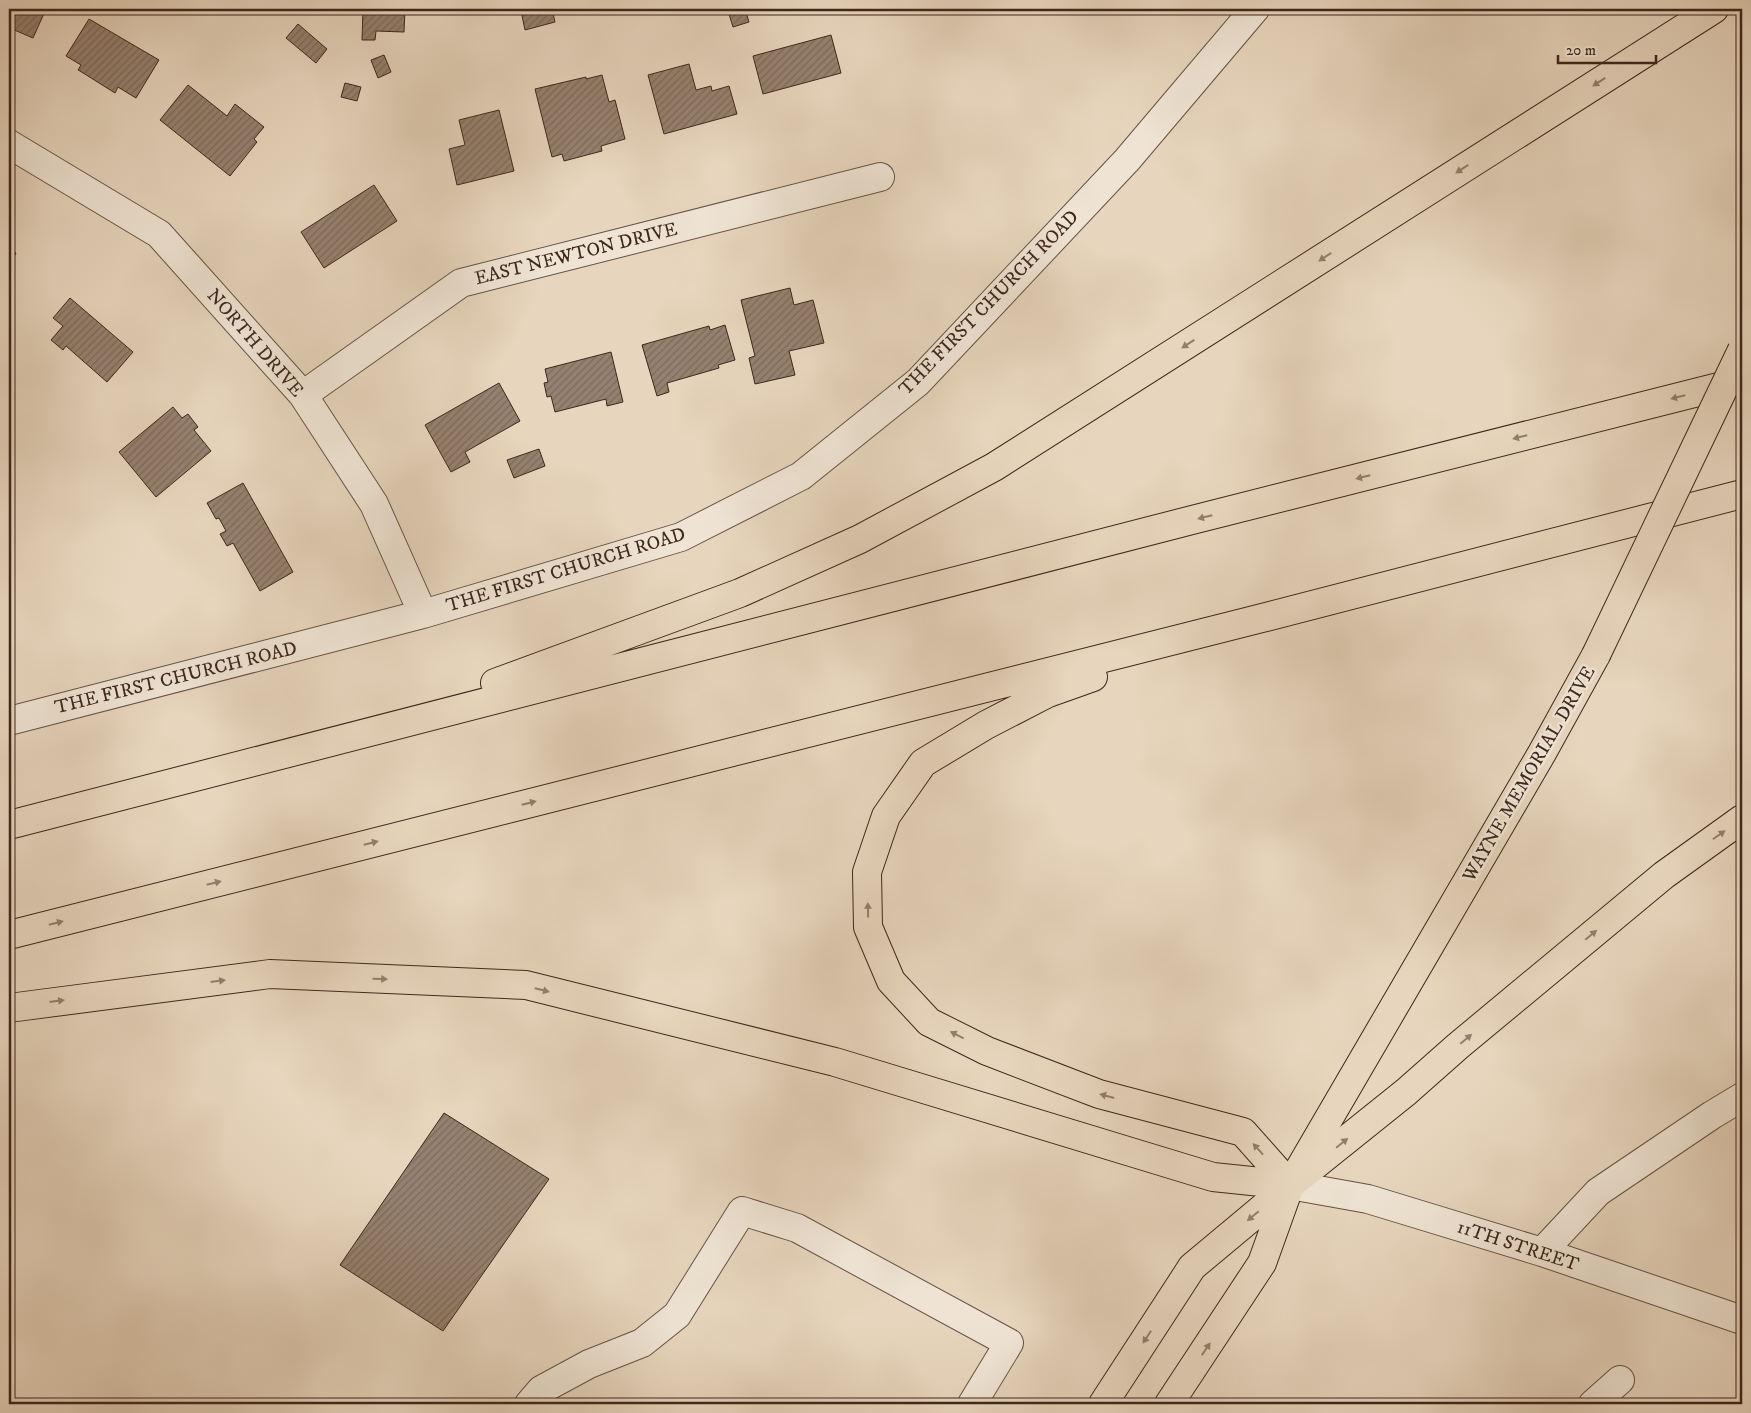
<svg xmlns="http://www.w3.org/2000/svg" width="1751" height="1413" font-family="'IM FELL DW Pica',serif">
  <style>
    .building { fill: url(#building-hatch); stroke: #3e271d }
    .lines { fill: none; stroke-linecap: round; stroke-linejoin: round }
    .minor-casing { stroke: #685245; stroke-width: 30 }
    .major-casing { stroke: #3e271d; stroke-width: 30 }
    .highway-casing { stroke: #3e271d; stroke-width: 30 }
    .minor { stroke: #efe4d4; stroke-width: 28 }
    .major { stroke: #e7d5bd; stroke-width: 28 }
    .highway { stroke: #e7d5bd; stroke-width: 28 }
    .major-bridge-casing { stroke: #3e271d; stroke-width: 30; stroke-linecap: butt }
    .major-bridge { stroke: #e7d5bd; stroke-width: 28 }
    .oneway { fill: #927e6d }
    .labels { text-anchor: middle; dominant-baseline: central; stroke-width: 5; stroke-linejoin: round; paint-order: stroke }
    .street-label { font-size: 19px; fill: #3e271d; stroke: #efe4d4 }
  </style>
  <defs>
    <pattern id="building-hatch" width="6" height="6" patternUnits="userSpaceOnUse" patternTransform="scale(1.25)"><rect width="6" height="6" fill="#968170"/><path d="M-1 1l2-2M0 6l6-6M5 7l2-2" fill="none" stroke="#7c6a5b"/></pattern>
  </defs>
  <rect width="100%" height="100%" fill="#e7d5bd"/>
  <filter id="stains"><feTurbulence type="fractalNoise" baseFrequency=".004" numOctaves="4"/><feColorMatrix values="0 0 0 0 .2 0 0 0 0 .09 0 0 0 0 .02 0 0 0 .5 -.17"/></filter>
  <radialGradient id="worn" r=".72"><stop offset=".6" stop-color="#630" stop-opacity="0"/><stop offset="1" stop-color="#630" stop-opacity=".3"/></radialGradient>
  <!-- building -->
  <path class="building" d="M9,9H46L33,38L12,29L9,35Z
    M363,9H405L404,32L376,31L375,40H362Z
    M529,9H552L555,22L525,30L521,11Z
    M736,9H745L749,22L733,27L728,11Z
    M89,19L159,60L136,98L118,87L115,93L80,71L78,70L81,65L66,56Z
    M298,24L327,49L316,63L286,38Z
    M831,35L841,73L763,94L753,56Z
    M384,55L391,72L378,78L371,60Z
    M689,64L696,90L711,86L712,91L729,86L737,114L664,134L648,75Z
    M602,75L609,102L615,100L625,139L601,146L602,151L564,161L562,154L552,157L535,89L586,77V79Z
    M345,83L361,87L357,101L341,97Z
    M188,85L227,116L235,104L264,127L254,139L257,142L230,176L160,120Z
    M499,110L514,171L457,185L449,149L465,145L459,120Z
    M374,185L397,221L324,268L301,232Z
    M9,249L16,253L9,266Z
    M790,288L794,305L813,300L824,343L789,351L795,375L755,384L749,358L755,356L741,300Z
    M70,298L133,352L107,382L66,346L63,350L51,340L63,326L53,318Z
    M725,325L735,360L718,365L719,368L667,383L669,392L657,396L642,345L709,326L710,330Z
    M611,352L623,402L607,406L606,399L555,412L551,396L547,397L544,383L548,382L545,369Z
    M499,383L520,421L465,452L470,462L451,472L425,425Z
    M173,407L182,418L188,414L198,427L194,430L211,451L156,497L119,452Z
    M539,449L545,466L514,478L507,460Z
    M243,483L293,572L260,591L233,543L227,546L220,534L226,531L219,518L216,519L207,503Z
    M444,1113L549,1179L443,1331L340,1265Z"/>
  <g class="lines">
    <!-- minor casing -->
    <g class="minor-casing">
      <path id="minor" d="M9,144L159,234L303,395L374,504L423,614
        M303,395L461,283L880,177
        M9,721L423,614L681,537L801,476L918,382L1127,160L1255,9
        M1290,1185L1368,1199L1542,1252L1742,1320
        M1542,1252L1598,1192L1712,1115L1742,1097
        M529,1404L541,1390L589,1364L642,1343L677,1315L742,1211L797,1228L1009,1343L972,1404
        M1593,1404L1620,1380"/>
    </g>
    <!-- major casing -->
    <g class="major-casing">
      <path id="major" d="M1103,1404L1192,1267L1289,1186
        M1169,1404L1262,1263L1290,1185L1542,753L1596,655"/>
    </g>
    <!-- highway casing -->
    <g class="highway-casing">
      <path id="highway" d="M1093,677L1048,693L986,725L923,763L886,816L867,872L868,927L891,981L929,1022L987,1051L1099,1094L1243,1132L1290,1185
        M495,683L740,593L860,539L994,467L1714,9
        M9,825L1196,519L1742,381
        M9,935L1262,618L1742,494
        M9,1008L270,974L526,985L835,1062L1213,1177L1290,1185L1406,1092L1458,1046L1664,875L1742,819"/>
    </g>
    <!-- minor -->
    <use href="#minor" class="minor"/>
    <!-- major -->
    <use href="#major" class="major"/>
    <!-- highway -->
    <use href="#highway" class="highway"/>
    <!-- major-bridge casing -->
    <g class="major-bridge-casing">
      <path id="major-bridge" d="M1596,655L1742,350"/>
    </g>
    <!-- major-bridge -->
    <use href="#major-bridge" class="major-bridge"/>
  </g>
  <!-- one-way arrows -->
  <defs><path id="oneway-solid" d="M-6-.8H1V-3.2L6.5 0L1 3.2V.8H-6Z" transform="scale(1.25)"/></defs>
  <g class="oneway">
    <use href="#oneway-solid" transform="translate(1599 82) rotate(147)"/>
    <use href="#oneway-solid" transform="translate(1462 169) rotate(147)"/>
    <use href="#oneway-solid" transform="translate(1325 257) rotate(147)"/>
    <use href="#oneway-solid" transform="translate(1188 344) rotate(147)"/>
    <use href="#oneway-solid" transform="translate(1678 397) rotate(166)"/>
    <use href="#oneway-solid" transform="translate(1520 437) rotate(166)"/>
    <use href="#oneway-solid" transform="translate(1363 477) rotate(166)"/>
    <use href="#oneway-solid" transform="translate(1205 517) rotate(166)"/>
    <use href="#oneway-solid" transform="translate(529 803) rotate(-14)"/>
    <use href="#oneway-solid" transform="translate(1719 835) rotate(-35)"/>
    <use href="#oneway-solid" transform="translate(371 843) rotate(-14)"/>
    <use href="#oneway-solid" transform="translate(214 883) rotate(-14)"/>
    <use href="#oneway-solid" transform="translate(868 910) rotate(-91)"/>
    <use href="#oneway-solid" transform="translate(56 923) rotate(-14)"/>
    <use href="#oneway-solid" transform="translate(1591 935) rotate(-40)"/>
    <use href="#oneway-solid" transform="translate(380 979) rotate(2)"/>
    <use href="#oneway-solid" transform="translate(218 981) rotate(-7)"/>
    <use href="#oneway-solid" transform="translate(542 990) rotate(14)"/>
    <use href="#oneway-solid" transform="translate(57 1001) rotate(-7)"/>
    <use href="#oneway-solid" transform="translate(957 1035) rotate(-153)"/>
    <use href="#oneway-solid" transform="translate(1466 1039) rotate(-40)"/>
    <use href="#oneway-solid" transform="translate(1107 1096) rotate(-165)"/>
    <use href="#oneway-solid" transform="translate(1342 1143) rotate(-39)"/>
    <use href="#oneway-solid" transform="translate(1258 1149) rotate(-132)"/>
    <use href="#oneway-solid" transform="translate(1253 1216) rotate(140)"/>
    <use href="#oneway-solid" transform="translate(1147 1337) rotate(123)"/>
    <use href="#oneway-solid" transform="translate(1206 1349) rotate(-56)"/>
  </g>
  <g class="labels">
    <!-- street labels -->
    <g class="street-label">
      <text transform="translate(576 254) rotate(-14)">EAST NEWTON DRIVE</text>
      <text transform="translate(989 303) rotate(-46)">THE FIRST CHURCH ROAD</text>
      <text transform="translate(255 343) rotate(49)">NORTH DRIVE</text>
      <text transform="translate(566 570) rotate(-17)">THE FIRST CHURCH ROAD</text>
      <text transform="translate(176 678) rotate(-14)">THE FIRST CHURCH ROAD</text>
      <text transform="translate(1529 774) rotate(-60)">WAYNE MEMORIAL DRIVE</text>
      <text transform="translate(1518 1246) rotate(18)">11TH STREET</text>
    </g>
  </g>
  <!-- margin -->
  <rect width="1751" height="1413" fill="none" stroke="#e7d5bd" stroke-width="30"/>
  <rect x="10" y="10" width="1731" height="1393" fill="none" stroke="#3e271d" stroke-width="2.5"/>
  <rect x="15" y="15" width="1721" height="1383" fill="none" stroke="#3e271d"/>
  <!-- scale -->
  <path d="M1558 55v8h98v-8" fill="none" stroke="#3e271d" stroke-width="2.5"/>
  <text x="1566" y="55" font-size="15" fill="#3e271d" stroke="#efe4d4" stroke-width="4" paint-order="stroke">20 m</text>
  <rect width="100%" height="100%" filter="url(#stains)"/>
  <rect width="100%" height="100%" fill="url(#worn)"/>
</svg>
